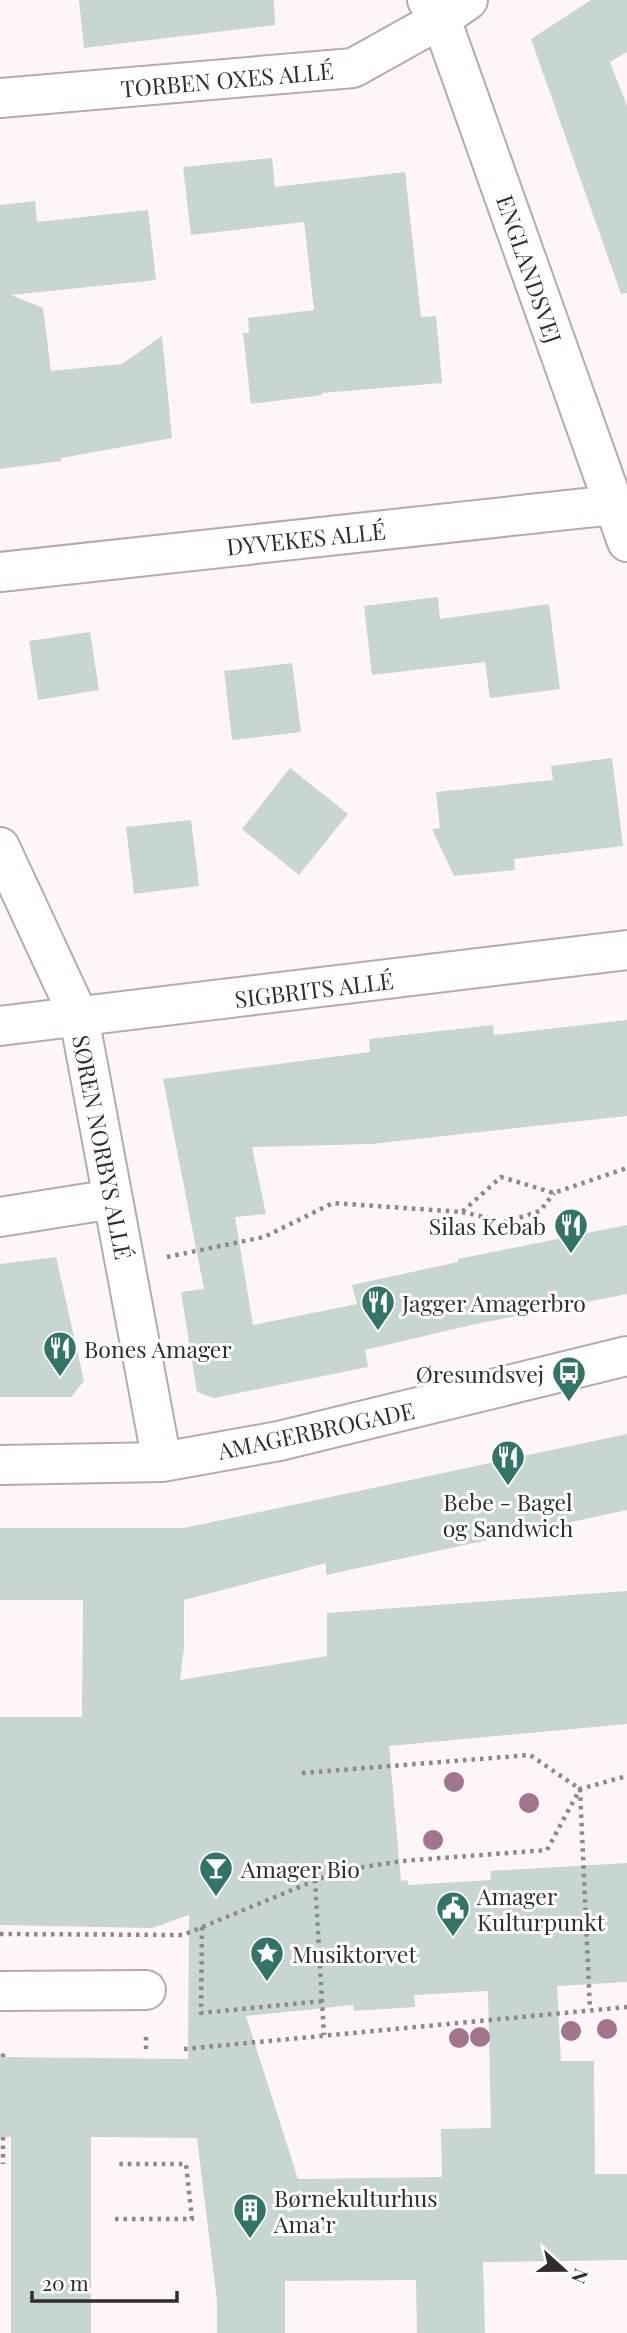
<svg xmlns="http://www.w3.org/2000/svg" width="627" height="2333" font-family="'Playfair Display',serif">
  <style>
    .building { fill: #c8d6d2; fill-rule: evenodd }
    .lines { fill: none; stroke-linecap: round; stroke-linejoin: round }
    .minor-casing { stroke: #b7aaaf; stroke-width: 42 }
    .path { stroke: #8e888a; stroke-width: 4.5; stroke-dasharray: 3.5 5; stroke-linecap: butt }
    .minor { stroke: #fff; stroke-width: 38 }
    .tree { fill: #a2758e }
    .labels { text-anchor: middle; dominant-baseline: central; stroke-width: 6; stroke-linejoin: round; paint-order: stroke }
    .street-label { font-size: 23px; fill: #312c2e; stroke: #fff }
    .poi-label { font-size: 23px; fill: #312c2e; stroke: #fff; text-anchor: start }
  </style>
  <rect width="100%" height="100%" fill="#fdf5f8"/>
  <!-- building -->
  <path class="building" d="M79,0H274L275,25L84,48Z
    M591,0H627V52L610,62L627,106V293L621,294L531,39Z
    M272,158L275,187L405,172L421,317L436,316L442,383L322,393V395L251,404L243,333H249L248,318L314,310L304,222L191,235L183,167Z
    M35,201L37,222L148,210L156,280L11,295L43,308L51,371L122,364L162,336L172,438L61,458V461L0,469V205Z
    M438,597L440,619L549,604L560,689L490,698L485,662L372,675L364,606Z
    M90,632L99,690L38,700L29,641Z
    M292,663L301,732L232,740L224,671Z
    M612,758L623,846L514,859L515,870L454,876L432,829L440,828L436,792L553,780L551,766Z
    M290,768L348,814L299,875L242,829Z
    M191,820L199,886L134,894L126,827Z
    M627,1020V1116L371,1144L252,1147L266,1214L235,1217L253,1325L357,1304L352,1285L458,1262V1259L627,1225V1294L471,1325L365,1350L368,1367L214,1398L197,1392L181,1292L204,1289L163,1079L370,1052L369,1039L493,1025L494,1035Z
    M56,1257L84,1381L71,1397H0V1264Z
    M627,1434V1510L326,1575V1563L184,1600V1648L180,1680L327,1656V1613L627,1591V1724L389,1746L401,1881L408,1880V1885L491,1880L490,1871L627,1863V1982L557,1986L561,2061H594L595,2174H627V2260L483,2262L485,2333H417L416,2280L285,2281V2333H217V2301L197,2138L91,2137V2333H11V2137H0V2057L188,2059L189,1915L152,1928L0,1925V1717H82L83,1600H0V1528H184ZM488,1991L491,2128L441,2129L442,2177L298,2179L246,2016L353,2005L354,2011L415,2007L414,1995Z"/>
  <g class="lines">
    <!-- minor casing -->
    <g class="minor-casing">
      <path id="minor" d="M427,0L441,19L627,542
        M0,98L353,68L441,19L468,0
        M0,572L613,505
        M0,847L79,1017L162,1462
        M0,1026L627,950
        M0,1217L113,1199
        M0,1465L162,1462L279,1441L627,1356
        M0,1991L146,1990"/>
    </g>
    <!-- path -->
    <path class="path" d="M462,1212L506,1222L540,1211L554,1193
      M167,1257L264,1237L333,1203L462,1212L501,1177L554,1193L627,1168
      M302,1773L530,1755L580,1789L590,2010
      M315,1880L324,2035
      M202,1927L201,2013L323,2001
      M0,1934L183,1935L338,1871L402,1861L547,1850L580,1789L627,1776
      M146,2049V2032
      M184,2049L627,2007
      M3,2057V2049
      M3,2137V2164
      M115,2219H192L186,2164H116"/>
    <!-- minor -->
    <use href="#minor" class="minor"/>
  </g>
  <!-- trees -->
  <g class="tree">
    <circle cx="454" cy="1782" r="10"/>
    <circle cx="529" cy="1803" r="10"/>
    <circle cx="433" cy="1840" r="10"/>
    <circle cx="607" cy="2029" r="10"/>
    <circle cx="571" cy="2031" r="10"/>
    <circle cx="480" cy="2037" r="10"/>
    <circle cx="459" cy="2038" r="10"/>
  </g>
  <!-- icons -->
  <defs>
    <g id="restaurant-pin" transform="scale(1.75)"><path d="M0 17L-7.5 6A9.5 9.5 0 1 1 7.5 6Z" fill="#327568" stroke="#fff"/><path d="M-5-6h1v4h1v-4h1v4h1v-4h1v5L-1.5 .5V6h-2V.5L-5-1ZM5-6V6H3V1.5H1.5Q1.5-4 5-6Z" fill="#fff"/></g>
    <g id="bus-pin" transform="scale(1.75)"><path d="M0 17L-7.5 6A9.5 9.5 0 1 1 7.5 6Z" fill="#327568" stroke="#fff"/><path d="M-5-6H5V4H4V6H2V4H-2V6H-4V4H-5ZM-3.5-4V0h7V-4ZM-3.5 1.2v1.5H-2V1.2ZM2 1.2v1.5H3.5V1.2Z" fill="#fff"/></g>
    <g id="bar-pin" transform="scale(1.75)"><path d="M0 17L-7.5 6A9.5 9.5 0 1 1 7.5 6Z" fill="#327568" stroke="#fff"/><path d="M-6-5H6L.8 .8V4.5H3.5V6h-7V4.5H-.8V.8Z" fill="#fff"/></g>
    <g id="civic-pin" transform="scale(1.75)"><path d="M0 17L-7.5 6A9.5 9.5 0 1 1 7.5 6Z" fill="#327568" stroke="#fff"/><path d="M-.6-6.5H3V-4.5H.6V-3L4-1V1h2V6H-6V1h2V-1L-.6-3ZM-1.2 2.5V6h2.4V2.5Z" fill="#fff"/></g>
    <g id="sight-pin" transform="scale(1.75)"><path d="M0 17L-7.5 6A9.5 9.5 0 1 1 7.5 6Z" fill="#327568" stroke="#fff"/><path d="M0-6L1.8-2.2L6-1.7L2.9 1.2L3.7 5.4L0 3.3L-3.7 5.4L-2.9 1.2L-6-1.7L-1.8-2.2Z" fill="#fff"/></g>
    <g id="building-pin" transform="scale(1.75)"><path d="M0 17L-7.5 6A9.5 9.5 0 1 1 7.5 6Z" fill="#327568" stroke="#fff"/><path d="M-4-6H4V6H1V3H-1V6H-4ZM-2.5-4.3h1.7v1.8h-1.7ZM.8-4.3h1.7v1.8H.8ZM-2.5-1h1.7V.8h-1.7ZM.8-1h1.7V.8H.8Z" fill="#fff"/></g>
  </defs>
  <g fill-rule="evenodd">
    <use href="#restaurant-pin" x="571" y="1225"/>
    <use href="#restaurant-pin" x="378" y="1302"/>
    <use href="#restaurant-pin" x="60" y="1348"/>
    <use href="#bus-pin" x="569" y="1373"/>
    <use href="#restaurant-pin" x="508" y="1457"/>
    <use href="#bar-pin" x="216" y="1868"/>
    <use href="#civic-pin" x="453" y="1908"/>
    <use href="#sight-pin" x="267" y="1953"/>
    <use href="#building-pin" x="250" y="2210"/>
  </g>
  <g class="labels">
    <!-- street labels -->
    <g class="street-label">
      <text transform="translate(227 79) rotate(-5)">TORBEN OXES ALLÉ</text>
      <text transform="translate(530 269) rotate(71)">ENGLANDSVEJ</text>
      <text transform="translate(306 538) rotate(-6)">DYVEKES ALLÉ</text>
      <text transform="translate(314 989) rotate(-7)">SIGBRITS ALLÉ</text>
      <text transform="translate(103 1147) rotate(79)">SØREN NORBYS ALLÉ</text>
      <text transform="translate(316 1430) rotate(-12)">AMAGERBROGADE</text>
    </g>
    <!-- poi labels -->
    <g class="poi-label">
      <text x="546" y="1225" text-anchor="end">Silas Kebab</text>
      <text x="402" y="1302">Jagger Amagerbro</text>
      <text x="84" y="1348">Bones Amager</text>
      <text x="544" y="1373" text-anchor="end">Øresundsvej</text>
      <text x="508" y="1501" text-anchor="middle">Bebe - Bagel<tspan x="508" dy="26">og Sandwich</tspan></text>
      <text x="241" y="1868">Amager Bio</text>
      <text x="477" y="1895">Amager<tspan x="477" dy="26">Kulturpunkt</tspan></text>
      <text x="292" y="1953">Musiktorvet</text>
      <text x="274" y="2197">Børnekulturhus<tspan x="274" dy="26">Ama’r</tspan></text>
    </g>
  </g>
  <!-- north arrow -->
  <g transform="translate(564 2270) rotate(111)" stroke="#ffffff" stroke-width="5" paint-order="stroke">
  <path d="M0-5L12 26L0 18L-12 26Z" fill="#312c2e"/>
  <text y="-10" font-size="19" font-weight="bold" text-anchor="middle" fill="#312c2e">N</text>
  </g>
  <!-- scale -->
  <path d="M32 2291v10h145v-10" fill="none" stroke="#312c2e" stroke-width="3.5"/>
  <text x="42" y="2291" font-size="21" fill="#312c2e" stroke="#ffffff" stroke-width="5" paint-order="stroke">20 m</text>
</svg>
